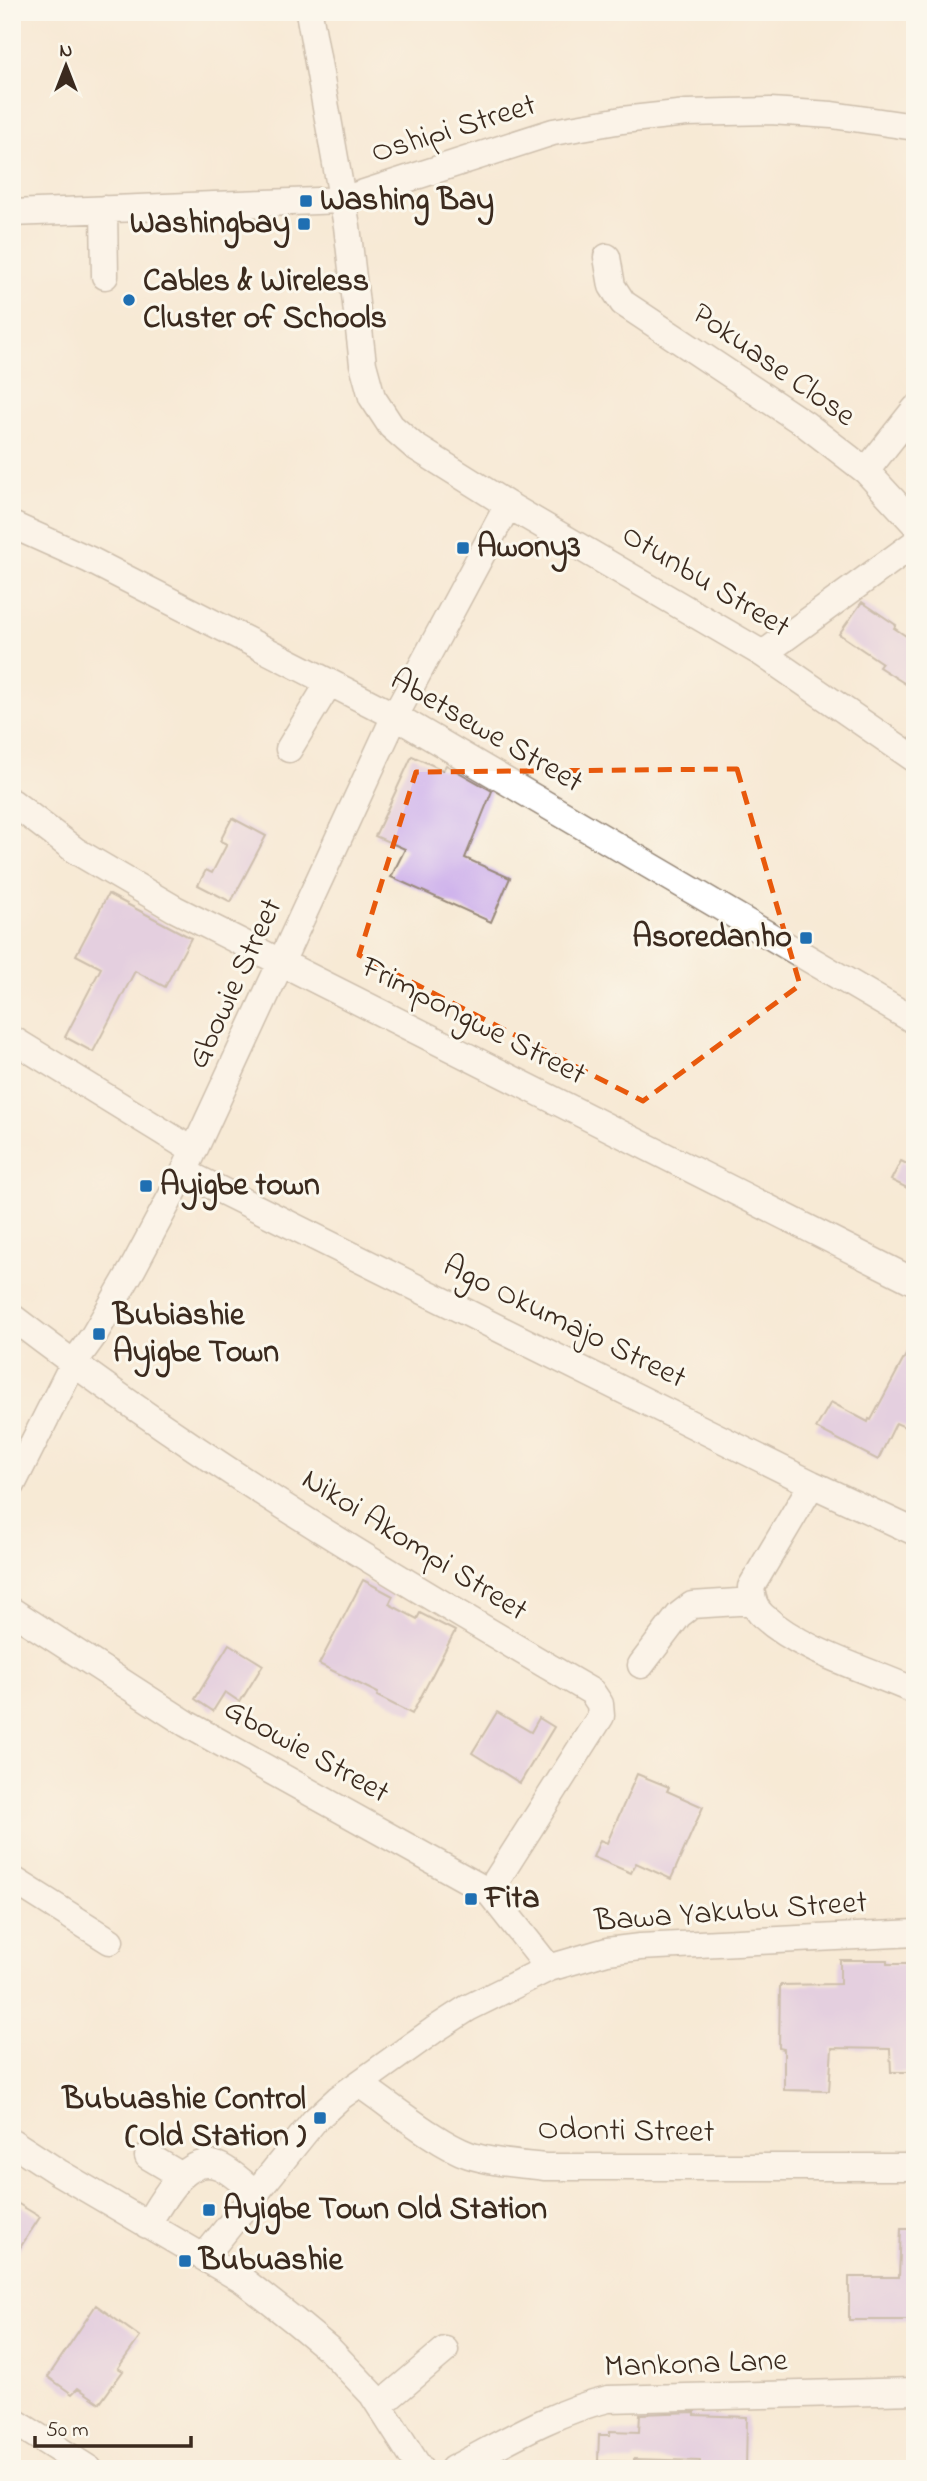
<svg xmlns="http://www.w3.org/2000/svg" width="927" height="2481" font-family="'Indie Flower',sans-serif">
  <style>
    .building { fill: #cdb0ec }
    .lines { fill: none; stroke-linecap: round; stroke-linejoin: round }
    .minor-casing { stroke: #998a7a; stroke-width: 29 }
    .minor { stroke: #fff; stroke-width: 26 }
    .marked { fill: none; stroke: #e8590c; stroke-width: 5; stroke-dasharray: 14 9; stroke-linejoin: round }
    .poi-dot { fill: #1f6fb2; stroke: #fbf7ec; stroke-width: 2.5 }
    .labels { text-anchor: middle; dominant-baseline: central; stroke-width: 6; stroke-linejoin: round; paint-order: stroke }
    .street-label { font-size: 32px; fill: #3b2a1e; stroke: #fbf7ec }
    .poi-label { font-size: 32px; font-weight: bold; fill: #3b2a1e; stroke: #fbf7ec; text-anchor: start }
  </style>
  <rect width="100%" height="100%" fill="#fbf7ec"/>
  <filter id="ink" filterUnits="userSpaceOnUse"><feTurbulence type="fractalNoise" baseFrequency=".0143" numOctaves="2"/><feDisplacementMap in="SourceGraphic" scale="14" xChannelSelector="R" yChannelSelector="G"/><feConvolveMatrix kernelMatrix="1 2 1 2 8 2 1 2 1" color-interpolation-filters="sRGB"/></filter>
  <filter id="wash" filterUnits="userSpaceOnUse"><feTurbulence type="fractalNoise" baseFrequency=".00686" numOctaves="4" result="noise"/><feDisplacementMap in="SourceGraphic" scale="28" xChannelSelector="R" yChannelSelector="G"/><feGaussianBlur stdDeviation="1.57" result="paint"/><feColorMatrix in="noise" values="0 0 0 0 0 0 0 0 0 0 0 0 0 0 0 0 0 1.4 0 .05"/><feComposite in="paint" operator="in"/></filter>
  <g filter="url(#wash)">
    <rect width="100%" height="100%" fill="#f7ead6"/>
    <g id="blocks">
      <!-- building -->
      <path class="building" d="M862,602L896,625L894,628L915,642V690L879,667L882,663L839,634Z
        M412,756L443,770L446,765L492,791L465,858L510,878L491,922L391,877L405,849L375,836Z
        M232,818L266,836L231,902L198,885L206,870L212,873L227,844L220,841Z
        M108,894L191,938L165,987L135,971L93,1052L65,1037L101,968L76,955Z
        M901,1161L915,1168V1192L891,1180Z
        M915,1338V1418L909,1429L896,1423L878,1460L816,1428L831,1402L868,1422L869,1419L871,1420Z
        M363,1580L393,1596L389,1604L417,1619L420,1613L455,1631L412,1714L377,1696L378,1693L319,1664Z
        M229,1644L263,1665L240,1702L225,1692L213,1711L195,1699Z
        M497,1712L531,1732L539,1718L554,1727L520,1783L472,1753Z
        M637,1774L669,1787L667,1791L703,1807L671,1879L636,1863L631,1873L593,1857L600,1840L607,1843Z
        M840,1960H887V1964H915V2072H891L890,2049L832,2048L829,2091L784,2090V2049L779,2048L780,1985L840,1984Z
        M12,2200L40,2217L12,2260Z
        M901,2229H915V2320H849V2277H899Z
        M96,2305L140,2337L118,2368L123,2371L100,2403L78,2388L72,2394L48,2377Z
        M695,2412V2415L747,2417L746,2469H700V2461L634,2459V2462L598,2461L599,2435H610V2431L639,2432L640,2414Z"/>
    </g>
  </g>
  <g filter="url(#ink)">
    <use href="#blocks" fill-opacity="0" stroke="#998a7a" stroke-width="2"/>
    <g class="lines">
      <!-- minor casing -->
      <g class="minor-casing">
        <path id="minor" d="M309,12L347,226L363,364L372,397L391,426L414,446L508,505L763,654L915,759
          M104,209L105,276
          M12,213L342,200L553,132L622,120L687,113L770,111L832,115L915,127
          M607,257L612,286L623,303L805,424L866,471L915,524
          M866,471L915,409
          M12,525L90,560L395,716L915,1021
          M763,654L915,543
          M289,749L329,683
          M12,802L76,851L175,909L915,1282
          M12,1039L194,1151
          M184,1172L812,1484L915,1532
          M12,1317C195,1458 393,1576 592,1692L600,1704L601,1716L489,1892
          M812,1484L751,1587C752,1598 754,1608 763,1616C803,1652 866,1669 915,1691
          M12,1485L73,1364L94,1335L133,1268L184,1172L395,716L508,505
          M12,1611L187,1724L489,1892L549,1968
          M641,1665L679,1615L692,1605L753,1601
          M12,1879L110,1941
          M359,2084C389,2104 437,2144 469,2155C493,2163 520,2164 545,2167H915
          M12,2142L58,2172L244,2281L295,2321L330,2350L372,2394L420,2469
          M148,2156L180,2175
          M147,2225C161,2203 187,2150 221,2167C233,2173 245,2185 256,2193
          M204,2257L314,2121L339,2098L434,2030L468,2008L549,1968L607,1951L640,1947L915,1933
          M380,2405L445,2350
          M12,2420L89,2469
          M453,2469C503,2443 553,2412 608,2399L915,2391"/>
      </g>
      <!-- minor -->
      <use href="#minor" class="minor"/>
    </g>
  </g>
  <!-- marked area -->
  <path d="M0 0H927V2481H0ZM737,769L800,985L643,1101L359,955L416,772Z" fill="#f7ead6" fill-opacity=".55" fill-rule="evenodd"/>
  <path class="marked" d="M737,769L800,985L643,1101L359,955L416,772Z"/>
  <!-- markers -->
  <g class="poi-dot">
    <rect x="299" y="194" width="14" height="14" rx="3.5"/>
    <rect x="297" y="217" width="14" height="14" rx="3.5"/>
    <circle cx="129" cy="300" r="7"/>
    <rect x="456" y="541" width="14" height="14" rx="3.5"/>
    <rect x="799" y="931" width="14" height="14" rx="3.5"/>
    <rect x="139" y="1179" width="14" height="14" rx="3.5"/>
    <rect x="92" y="1327" width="14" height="14" rx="3.5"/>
    <rect x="464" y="1892" width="14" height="14" rx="3.5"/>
    <rect x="313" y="2111" width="14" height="14" rx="3.5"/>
    <rect x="202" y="2203" width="14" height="14" rx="3.5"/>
    <rect x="178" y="2254" width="14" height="14" rx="3.5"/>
  </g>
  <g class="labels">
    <!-- street labels -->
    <g class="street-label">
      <text transform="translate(454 130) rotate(-17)">Oshipi Street</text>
      <text transform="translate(773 366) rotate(35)">Pokuase Close</text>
      <text transform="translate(705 582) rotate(31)">Otunbu Street</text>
      <text transform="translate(486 732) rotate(30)">Abetsewe Street</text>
      <text transform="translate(236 984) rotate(-65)">Gbowie Street</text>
      <text transform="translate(473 1022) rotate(27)">Frimpongwe Street</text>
      <text transform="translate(564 1323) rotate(26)">Ago Okumajo Street</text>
      <text transform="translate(414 1546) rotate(32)">Nikoi Akompi Street</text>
      <text transform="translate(306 1752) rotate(29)">Gbowie Street</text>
      <text transform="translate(731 1913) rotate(-4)">Bawa Yakubu Street</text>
      <text transform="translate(626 2132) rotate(1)">Odonti Street</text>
      <text transform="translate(696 2365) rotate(-2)">Mankona Lane</text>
    </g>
    <!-- poi labels -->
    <g class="poi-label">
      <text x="320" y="201">Washing Bay</text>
      <text x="290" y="224" text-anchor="end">Washingbay</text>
      <text x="143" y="282">Cables &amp; Wireless<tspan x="143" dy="37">Cluster of Schools</tspan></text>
      <text x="477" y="548">Awony3</text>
      <text x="792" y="938" text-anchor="end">Asoredanho</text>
      <text x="160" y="1186">Ayigbe town</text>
      <text x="113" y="1316">Bubiashie<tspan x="113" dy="37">Ayigbe Town</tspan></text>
      <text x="485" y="1899">Fita</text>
      <text x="306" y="2100" text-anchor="end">Bubuashie Control<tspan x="306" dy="37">(Old Station )</tspan></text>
      <text x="223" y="2210">Ayigbe Town Old Station</text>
      <text x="199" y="2261">Bubuashie</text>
    </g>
  </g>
  <!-- margin -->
  <rect width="927" height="2481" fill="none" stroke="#fbf7ec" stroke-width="42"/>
  <!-- north arrow -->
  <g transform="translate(66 66)" stroke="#fbf7ec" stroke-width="5" paint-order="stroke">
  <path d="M0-5L12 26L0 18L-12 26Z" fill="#3b2a1e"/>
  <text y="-10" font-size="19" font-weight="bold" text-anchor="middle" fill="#3b2a1e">N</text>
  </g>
  <!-- scale -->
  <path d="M35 2436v10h156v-10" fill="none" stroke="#3b2a1e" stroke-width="3.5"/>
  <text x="46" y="2436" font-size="21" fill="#3b2a1e" stroke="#fbf7ec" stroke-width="5" paint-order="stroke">50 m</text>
</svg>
